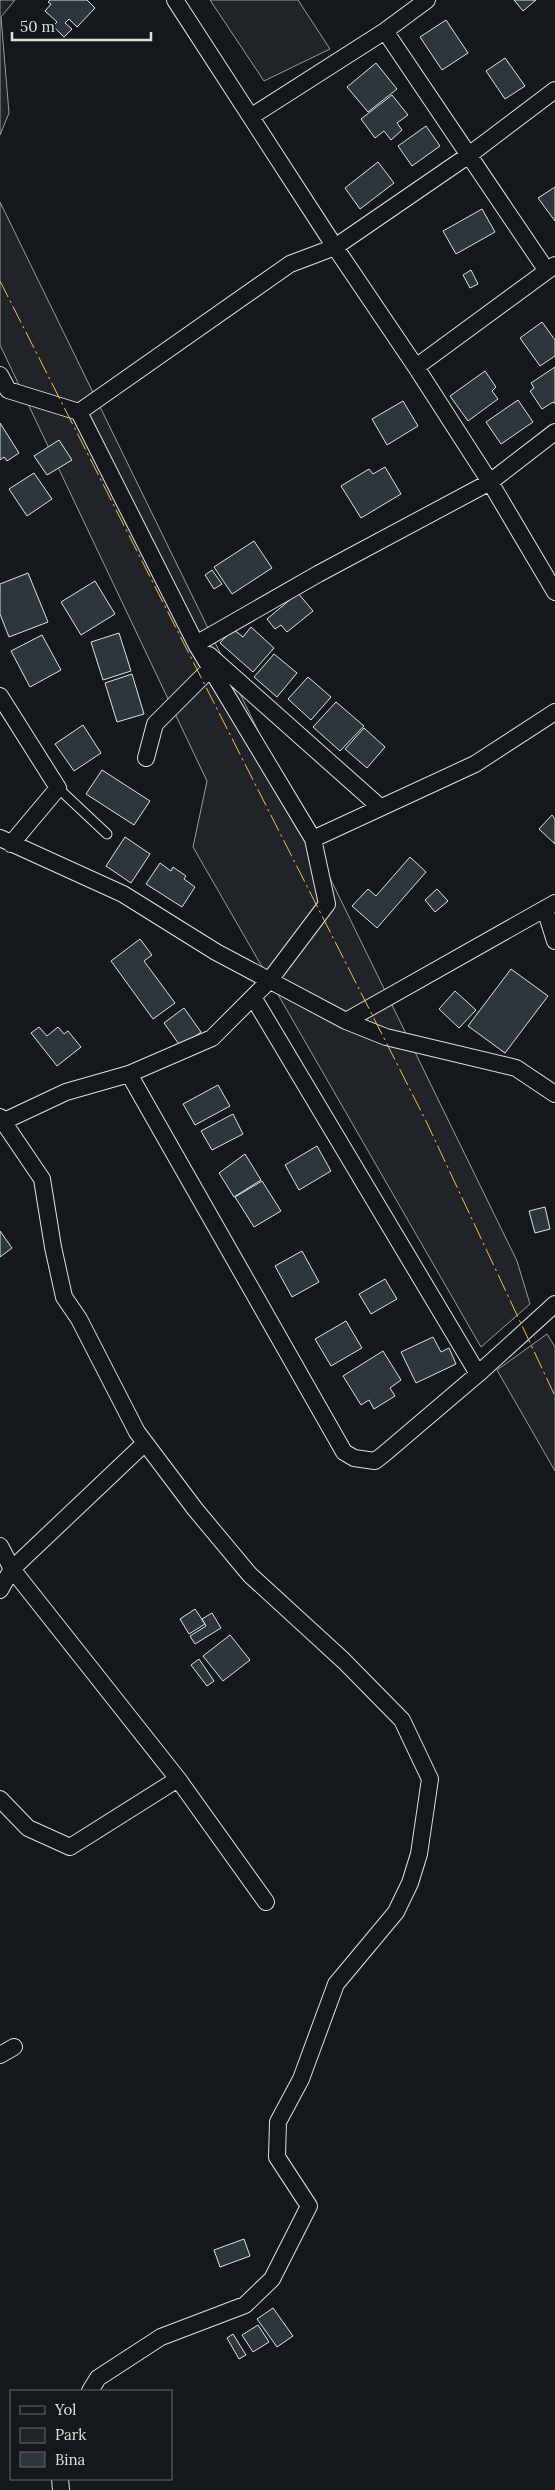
<svg xmlns="http://www.w3.org/2000/svg" width="555" height="2490" font-family="Lora,serif">
  <style>
    .green { fill: #202428; stroke: #939e99 }
    .building { fill: #2c363c; stroke: #d8e6dc }
    .lines { fill: none; stroke-linecap: round; stroke-linejoin: round }
    .service-casing { stroke: #d8e6dc; stroke-width: 11 }
    .minor-casing { stroke: #d8e6dc; stroke-width: 18 }
    .service { stroke: #14181c; stroke-width: 9 }
    .minor { stroke: #14181c; stroke-width: 16 }
    .power { stroke: #ffb74d; stroke-width: 1; stroke-dasharray: 18 4 2.5 4; stroke-linecap: butt }
  </style>
  <rect width="100%" height="100%" fill="#14181c"/>
  <!-- green -->
  <path class="green" d="M0,0H15L1,17L9,113L0,135Z
    M210,0H298L330,49L264,81Z
    M0,202L517,1261L530,1304L481,1347L193,847L207,781L0,345Z
    M547,1334L555,1347V1471L497,1370Z"/>
  <!-- building -->
  <path class="building" d="M50,0H87L95,8L77,27L69,19L65,23L72,29L64,37L53,26L57,22L45,11L51,4L48,2Z
    M514,0H536L523,11Z
    M446,20L468,53L442,70L420,37Z
    M505,58L525,86L505,99L486,71Z
    M376,63L397,89L368,112L347,87Z
    M392,95L408,115L397,123L402,130L391,140L384,131L375,138L361,119Z
    M426,126L440,146L412,166L398,146Z
    M378,162L394,183L360,209L345,188Z
    M555,187V221L538,198Z
    M482,209L495,232L456,254L443,231Z
    M471,270L478,284L470,288L463,275Z
    M542,322L555,340V356L540,366L520,338Z
    M555,367V404L553,402L542,409L530,391L534,388L531,383Z
    M485,371L496,387L492,391L498,399L468,421L450,396Z
    M518,400L533,422L501,444L486,422Z
    M403,401L418,426L387,445L372,419Z
    M0,423L19,453L7,461L4,457L0,460Z
    M59,440L72,460L47,475L34,456Z
    M385,467L401,494L361,518L341,486L369,469L373,474Z
    M34,473L52,499L27,516L9,489Z
    M254,541L272,568L232,594L214,567Z
    M212,570L222,584L214,589L205,575Z
    M28,573L48,622L9,637L0,614V584Z
    M95,581L115,614L81,635L61,602Z
    M298,593L313,611L287,632L281,625L275,629L267,619Z
    M251,627L274,648L253,672L220,643L233,629L243,637Z
    M119,633L131,671L103,680L91,642Z
    M42,635L61,670L30,687L11,651Z
    M274,654L297,673L277,697L254,677Z
    M132,674L144,714L117,722L105,683Z
    M308,677L331,697L311,720L288,699Z
    M336,702L364,726L340,751L313,727Z
    M83,725L101,753L74,771L55,744Z
    M364,728L385,747L367,768L345,749Z
    M102,770L150,801L134,825L86,794Z
    M552,815L555,819V844L539,829Z
    M125,837L150,854L131,883L106,866Z
    M410,857L426,872L377,928L352,906L368,889L376,896Z
    M160,863L171,871L173,867L186,876L184,879L195,887L182,907L146,884Z
    M437,889L448,901L435,912L425,900Z
    M140,939L152,955L144,961L175,1003L153,1019L111,961Z
    M511,969L548,996L505,1053L468,1026Z
    M455,991L476,1010L459,1028L439,1009Z
    M184,1008L201,1032L181,1047L164,1023Z
    M39,1027L47,1036L58,1027L64,1034L68,1031L81,1047L57,1066L31,1033Z
    M218,1085L230,1106L195,1125L183,1104Z
    M233,1114L243,1134L212,1150L201,1131Z
    M317,1146L331,1171L299,1190L285,1165Z
    M245,1154L261,1180L234,1197L219,1173Z
    M262,1181L281,1211L254,1227L235,1197Z
    M545,1207L550,1229L535,1233L529,1211Z
    M0,1231L12,1248L0,1257Z
    M302,1251L319,1282L292,1297L275,1266Z
    M385,1279L397,1299L371,1314L359,1294Z
    M346,1321L362,1348L331,1366L315,1339Z
    M433,1337L441,1352L449,1348L456,1364L416,1383L401,1352Z
    M383,1351L401,1380L390,1388L395,1396L374,1409L369,1400L361,1405L343,1376Z
    M195,1609L205,1624L189,1634L180,1619Z
    M212,1613L221,1628L195,1644L190,1636L206,1626L202,1619Z
    M230,1635L250,1660L223,1681L203,1656Z
    M199,1659L214,1681L207,1686L191,1665Z
    M244,2239L250,2256L220,2267L214,2250Z
    M273,2308L293,2336L277,2347L257,2319Z
    M258,2325L269,2342L253,2352L242,2335Z
    M233,2334L246,2355L239,2359L227,2338Z"/>
  <g class="lines">
    <!-- service casing -->
    <g class="service-casing">
      <path id="service" d="M58,788L107,834"/>
    </g>
    <!-- minor casing -->
    <g class="minor-casing">
      <path id="minor" d="M175,0L335,247L416,367L490,482L555,592
        M385,31L547,271
        M252,116L385,31L427,0
        M416,367L555,265
        M0,375L8,390L79,412L196,644L313,839L327,904L269,981L212,1038L129,1074L66,1092L0,1123
        M79,412L290,264L335,247L469,155L555,90
        M196,644L318,574L490,482L555,432
        M209,655L380,807
        M0,696L58,788L11,844
        M146,758L155,724L211,668
        M0,838L123,894L216,952L346,1021L386,1037L516,1068L555,1094
        M313,839L475,764L555,712
        M545,909L555,941
        M253,997L478,1374
        M346,1021L555,903
        M129,1074L344,1452L354,1458L375,1461L384,1454L478,1374L555,1304
        M0,1117L42,1179L53,1247L64,1297L79,1319L137,1432L195,1509L250,1575L344,1661L402,1720L430,1779L419,1854L410,1883L396,1912L336,1984L301,2079L278,2122L277,2157L309,2206L272,2279L245,2305L161,2337L98,2378L90,2391
        M0,1546L12,1569L178,1779L266,1902
        M0,1590L12,1569L145,1443
        M0,1799L28,1828L70,1847L178,1779
        M0,2055L14,2047
        M60,2479L61,2490"/>
    </g>
    <!-- service -->
    <use href="#service" class="service"/>
    <!-- minor -->
    <use href="#minor" class="minor"/>
    <!-- power -->
    <path class="power" d="M0,281L426,1121L555,1396"/>
  </g>
  <!-- legend -->
  <rect x="10" y="2390" width="162" height="90" fill="#14181c" stroke="#626a69"/>
  <rect x="20" y="2406" width="25" height="8" fill="#14181c" stroke="#626a69"/>
  <text x="55" y="2415" font-size="15" fill="#d8e6dc">Yol</text>
  <rect x="20" y="2428" width="25" height="15" fill="#202428" stroke="#626a69"/>
  <text x="55" y="2440" font-size="15" fill="#d8e6dc">Park</text>
  <rect x="20" y="2452" width="25" height="15" fill="#2c363c" stroke="#626a69"/>
  <text x="55" y="2465" font-size="15" fill="#d8e6dc">Bina</text>
  <!-- scale -->
  <path d="M12 32v8h139v-8" fill="none" stroke="#d8e6dc" stroke-width="2.5"/>
  <text x="20" y="32" font-size="15" fill="#d8e6dc" stroke="#14181c" stroke-width="4" paint-order="stroke">50 m</text>
</svg>
